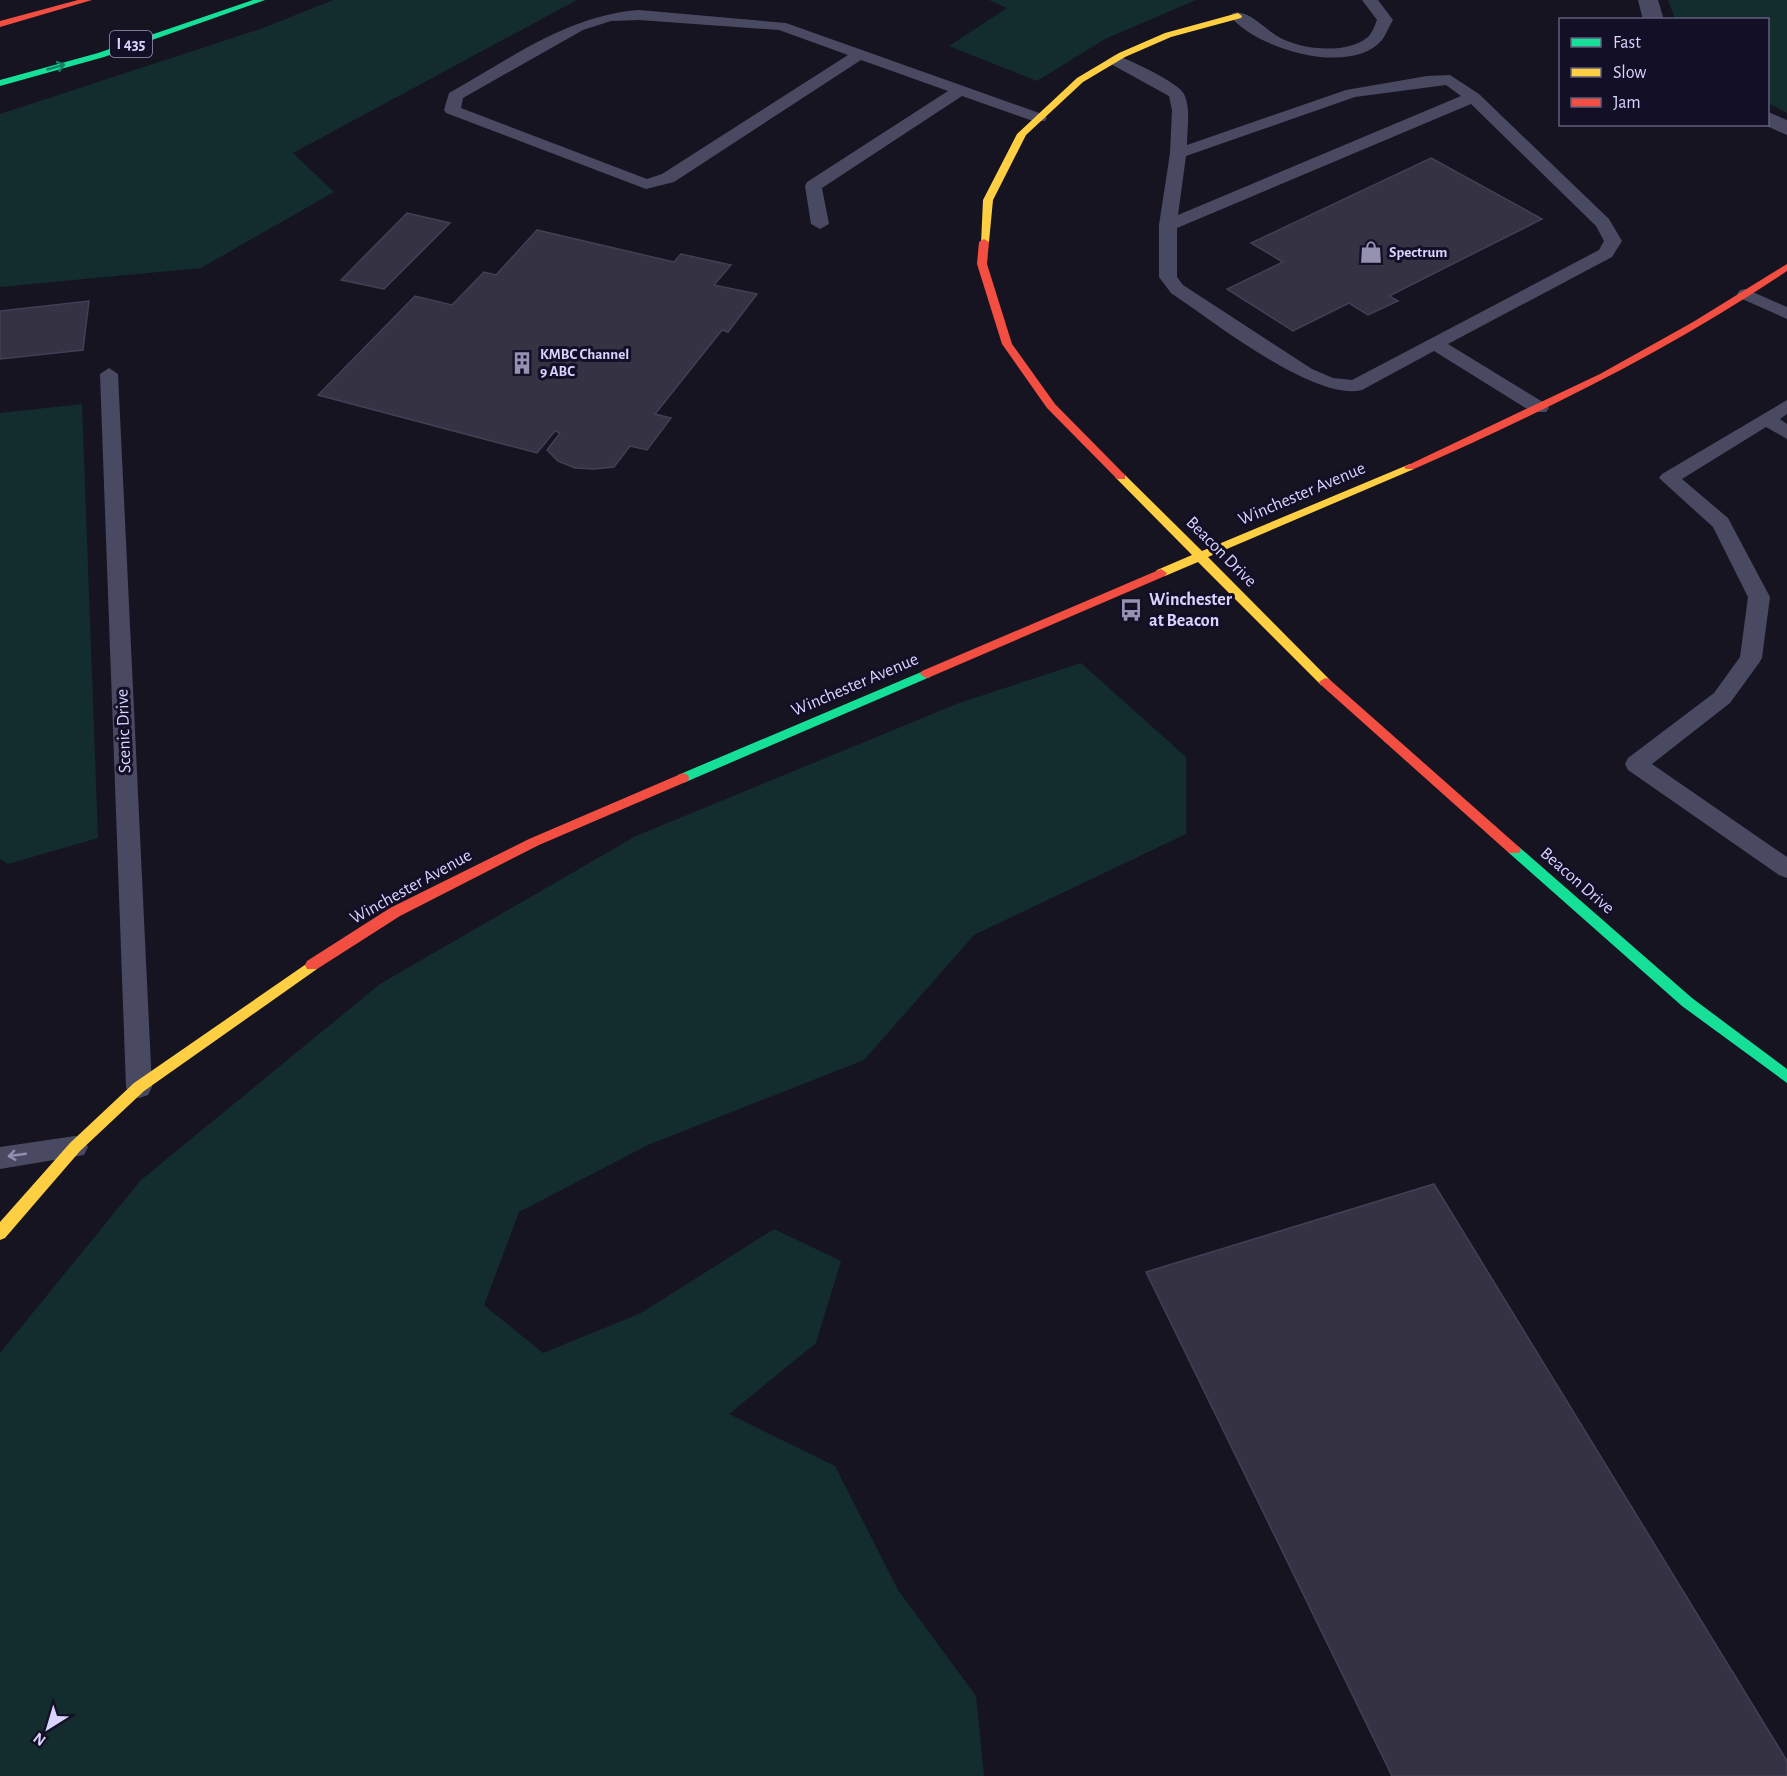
<svg xmlns="http://www.w3.org/2000/svg" width="1787" height="1776" font-family="'Alegreya Sans',sans-serif">
  <style>
    .green { fill: #132c2d }
    .building { fill: #343243; stroke: #433f54; stroke-width: 1.5 }
    .lines { fill: none; stroke-linecap: round; stroke-linejoin: round }
    .lane { fill: #4a4962; fill-rule: evenodd }
    .street { fill: #4a4962; fill-rule: evenodd }
    .fast { fill: #16e098; fill-rule: evenodd }
    .slow { fill: #ffcf43; fill-rule: evenodd }
    .jam { fill: #f24e42; fill-rule: evenodd }
    .oneway { stroke: #158265 }
    .oneway2 { stroke: #928eb0 }
    .labels { text-anchor: middle; dominant-baseline: central; stroke-width: 6; stroke-linejoin: round; paint-order: stroke }
    .far-poi-label { font-size: 15px; font-weight: bold; fill: #d9d4ff; stroke: #130f26; text-anchor: start }
    .shield { fill: #130f26; stroke: #9e99be; stroke-width: 1.5 }
    .shield-label { font-size: 16px; font-weight: bold; fill: #d9d4ff }
    .street-label { font-size: 18px; fill: #d9d4ff; stroke: #130f26 }
    .poi-label { font-size: 18px; font-weight: bold; fill: #d9d4ff; stroke: #130f26; text-anchor: start }
  </style>
  <rect width="100%" height="100%" fill="#161421"/>
  <!-- green -->
  <path class="green" d="M333,0H577L293,153L334,192L201,268L0,287V114L263,28Z
    M989,0H1196L1105,39L1037,81L949,46L1007,8Z
    M1668,0H1787V113L1768,103V20L1675,19Z
    M82,404L98,838L8,864L0,859V413Z
    M1081,663L1186,757V834L974,935L864,1060L648,1145L519,1212L484,1305L543,1353L641,1313L774,1229L841,1261L816,1343L729,1414L835,1466L898,1590L976,1696L984,1776H0V1353L141,1180L380,984L636,836L959,703Z"/>
  <!-- building -->
  <path class="building" d="M1431,158L1542,219L1389,296L1398,301L1368,315L1349,303L1293,331L1227,289L1283,262L1251,243Z
    M407,213L450,223L384,289L341,280Z
    M537,230L674,262L681,254L731,265L714,285L757,294L728,332L722,330L655,414L671,418L647,450L630,446L614,467L595,469L575,468L558,461L547,450L560,433L555,431L537,453L318,395L415,296L452,305L484,272L496,275Z
    M89,301L83,350L0,359V311Z
    M1434,1184L1787,1761V1776H1392L1146,1272Z"/>
  <g class="lines">
    <!-- lane -->
    <path class="lane" d="M1362,0H1378L1393,20C1389,26 1386,35 1382,40C1351,77 1256,49 1230,16L1233,13C1248,9 1265,29 1277,36C1300,50 1347,55 1368,37C1372,33 1375,25 1377,20Z
      M639,10L786,23L1045,115L1047,118L1045,121H1033L962,96L822,188L829,224L820,229L811,224L805,186L807,182L948,91L861,60L674,182L646,189L446,113L444,110L449,93C510,59 568,15 639,10ZM639,20L779,30L848,55L662,174L647,179L461,108L463,98L583,30L611,21Z
      M1115,55C1128,59 1178,82 1184,94C1191,108 1187,129 1187,145L1346,90L1427,76L1450,75L1479,94L1609,219L1622,241L1612,257L1448,344L1546,404L1549,408L1546,412H1532L1434,351L1362,390C1314,402 1212,320 1171,293L1159,277V225L1170,153L1172,110L1169,96L1109,63L1107,60ZM1446,85L1461,96L1178,215L1186,156L1355,97ZM1471,104L1596,226L1604,241L1599,250L1352,380L1333,378L1312,369L1183,285L1177,277V228Z
      M1746,289L1787,307V319L1740,298L1737,294L1740,290Z
      M109,368L118,374L152,1087L148,1095L139,1098L130,1095L126,1087L100,374Z
      M1787,400V414L1780,419L1787,424V439L1766,427L1682,479L1728,518L1770,597L1762,658L1759,663L1730,703L1652,764L1787,857V878L1779,875L1628,770L1625,764L1628,758L1714,693L1740,657L1748,597L1713,527L1659,478L1662,474Z
      M75,1136L84,1139L88,1147L84,1155L0,1169V1147Z"/>
    <!-- street -->
    <path class="street" d="M1638,0H1658L1664,20H1643Z
      M1768,112L1787,120V135L1762,124H1768Z"/>
    <!-- fast -->
    <path class="fast" d="M253,0H265L104,57L0,86V80L98,53Z
      M926,670L932,674L930,677L688,781L683,783L677,778L678,775Z
      M1514,845L1519,847L1692,998L1787,1069V1083L1682,1006L1509,853L1507,850Z"/>
    <!-- slow -->
    <path class="slow" d="M1238,13L1242,16L1241,18L1171,37L1125,57L1083,82L1026,135L993,200L989,242L981,244L983,200L1017,134L1077,78L1119,53L1165,33Z
      M1410,464L1414,465V469L1208,557L1329,679L1331,682L1325,686L1321,685L1198,562L1165,576H1157L1155,573L1157,570L1192,555L1115,477L1121,474L1125,475L1202,551Z
      M312,960L317,961L319,965L317,969L144,1091L80,1151L5,1238L0,1240V1222L70,1143L134,1083Z"/>
    <!-- jam -->
    <path class="jam" d="M78,0H92L0,27V21Z
      M984,239L989,242L987,264L1012,344L1055,404L1125,475V479H1117L1047,408L1002,344L977,264L979,242Z
      M1787,264V271C1669,350 1543,412 1414,469H1406L1404,467L1600,374L1693,322Z
      M1161,569L1167,573L1165,576L930,677L926,678L920,674L922,671Z
      M1325,678L1329,679L1519,847L1521,850L1519,853H1509L1321,685L1319,682Z
      M683,773L688,775L689,778L688,781L539,845L400,916L317,969H307L305,965L307,961L390,908L529,839Z"/>
  </g>
  <!-- one-way arrows -->
  <defs><path id="oneway-shaft" d="M-6 0H5M1.5-3L5.5 0L1.5 3" fill="none" stroke-width="1.6" stroke-linecap="round" stroke-linejoin="round" transform="scale(1.5)"/></defs>
  <use class="oneway" href="#oneway-shaft" transform="translate(56 67) rotate(-16)"/>
  <use class="oneway2" href="#oneway-shaft" transform="translate(17 1155) rotate(172)"/>
  <!-- icons -->
  <defs>
    <g id="shop-bare" transform="scale(1.8)"><path d="M-5-2.5h2.3a2.7 3.5 0 0 1 5.4 0H5L5.5 6h-11ZM-1.5-2.5h3a1.5 2.3 0 0 0-3 0Z" fill="#9591b1" stroke="#130f26" stroke-width="2.5" paint-order="stroke"/></g>
    <g id="building-bare" transform="scale(1.8)"><path d="M-4-6H4V6H1V3H-1V6H-4ZM-2.5-4.3h1.7v1.8h-1.7ZM.8-4.3h1.7v1.8H.8ZM-2.5-1h1.7V.8h-1.7ZM.8-1h1.7V.8H.8Z" fill="#9591b1" stroke="#130f26" stroke-width="2.5" paint-order="stroke"/></g>
    <g id="bus-bare" transform="scale(1.8)"><path d="M-5-6H5V4H4V6H2V4H-2V6H-4V4H-5ZM-3.5-4V0h7V-4ZM-3.5 1.2v1.5H-2V1.2ZM2 1.2v1.5H3.5V1.2Z" fill="#9591b1" stroke="#130f26" stroke-width="2.5" paint-order="stroke"/></g>
  </defs>
  <g fill-rule="evenodd">
    <use href="#shop-bare" x="1371" y="252"/>
    <use href="#building-bare" x="522" y="363"/>
    <use href="#bus-bare" x="1131" y="610"/>
  </g>
  <g class="labels">
    <!-- far-poi labels -->
    <g class="far-poi-label">
      <text x="1389" y="252">Spectrum</text>
      <text x="540" y="354">KMBC Channel<tspan x="540" dy="17">9 ABC</tspan></text>
    </g>
    <!-- shield labels -->
    <rect class="shield" x="110" y="31" width="42" height="26" rx="4.5"/>
    <g class="shield-label">
      <text x="131" y="44">I 435</text>
    </g>
    <!-- street labels -->
    <g class="street-label">
      <text transform="translate(1302 494) rotate(-23)">Winchester Avenue</text>
      <text transform="translate(1221 552) rotate(45)">Beacon Drive</text>
      <text transform="translate(855 685) rotate(-23)">Winchester Avenue</text>
      <text transform="translate(124 731) rotate(-92)">Scenic Drive</text>
      <text transform="translate(1577 881) rotate(41)">Beacon Drive</text>
      <text transform="translate(411 887) rotate(-29)">Winchester Avenue</text>
    </g>
    <!-- poi labels -->
    <g class="poi-label">
      <text x="1149" y="600">Winchester<tspan x="1149" dy="21">at Beacon</tspan></text>
    </g>
  </g>
  <!-- legend -->
  <rect x="1559" y="18" width="210" height="108" fill="#130f26" stroke="#625e7d" stroke-width="1.5"/>
  <rect x="1571" y="38" width="30" height="9" fill="#16e098" stroke="#625e7d" stroke-width="1.5"/>
  <text x="1613" y="48" font-size="18" fill="#d9d4ff">Fast</text>
  <rect x="1571" y="68" width="30" height="9" fill="#ffcf43" stroke="#625e7d" stroke-width="1.5"/>
  <text x="1613" y="78" font-size="18" fill="#d9d4ff">Slow</text>
  <rect x="1571" y="98" width="30" height="9" fill="#f24e42" stroke="#625e7d" stroke-width="1.5"/>
  <text x="1613" y="108" font-size="18" fill="#d9d4ff">Jam</text>
  <!-- north arrow -->
  <g transform="translate(48 1728) rotate(217)" stroke="#130f26" stroke-width="4.5" paint-order="stroke">
  <path d="M0-4.5L10 22L0 15L-10 22Z" fill="#d9d4ff"/>
  <text y="-9" font-size="16" font-weight="bold" text-anchor="middle" fill="#d9d4ff">N</text>
  </g>
</svg>
